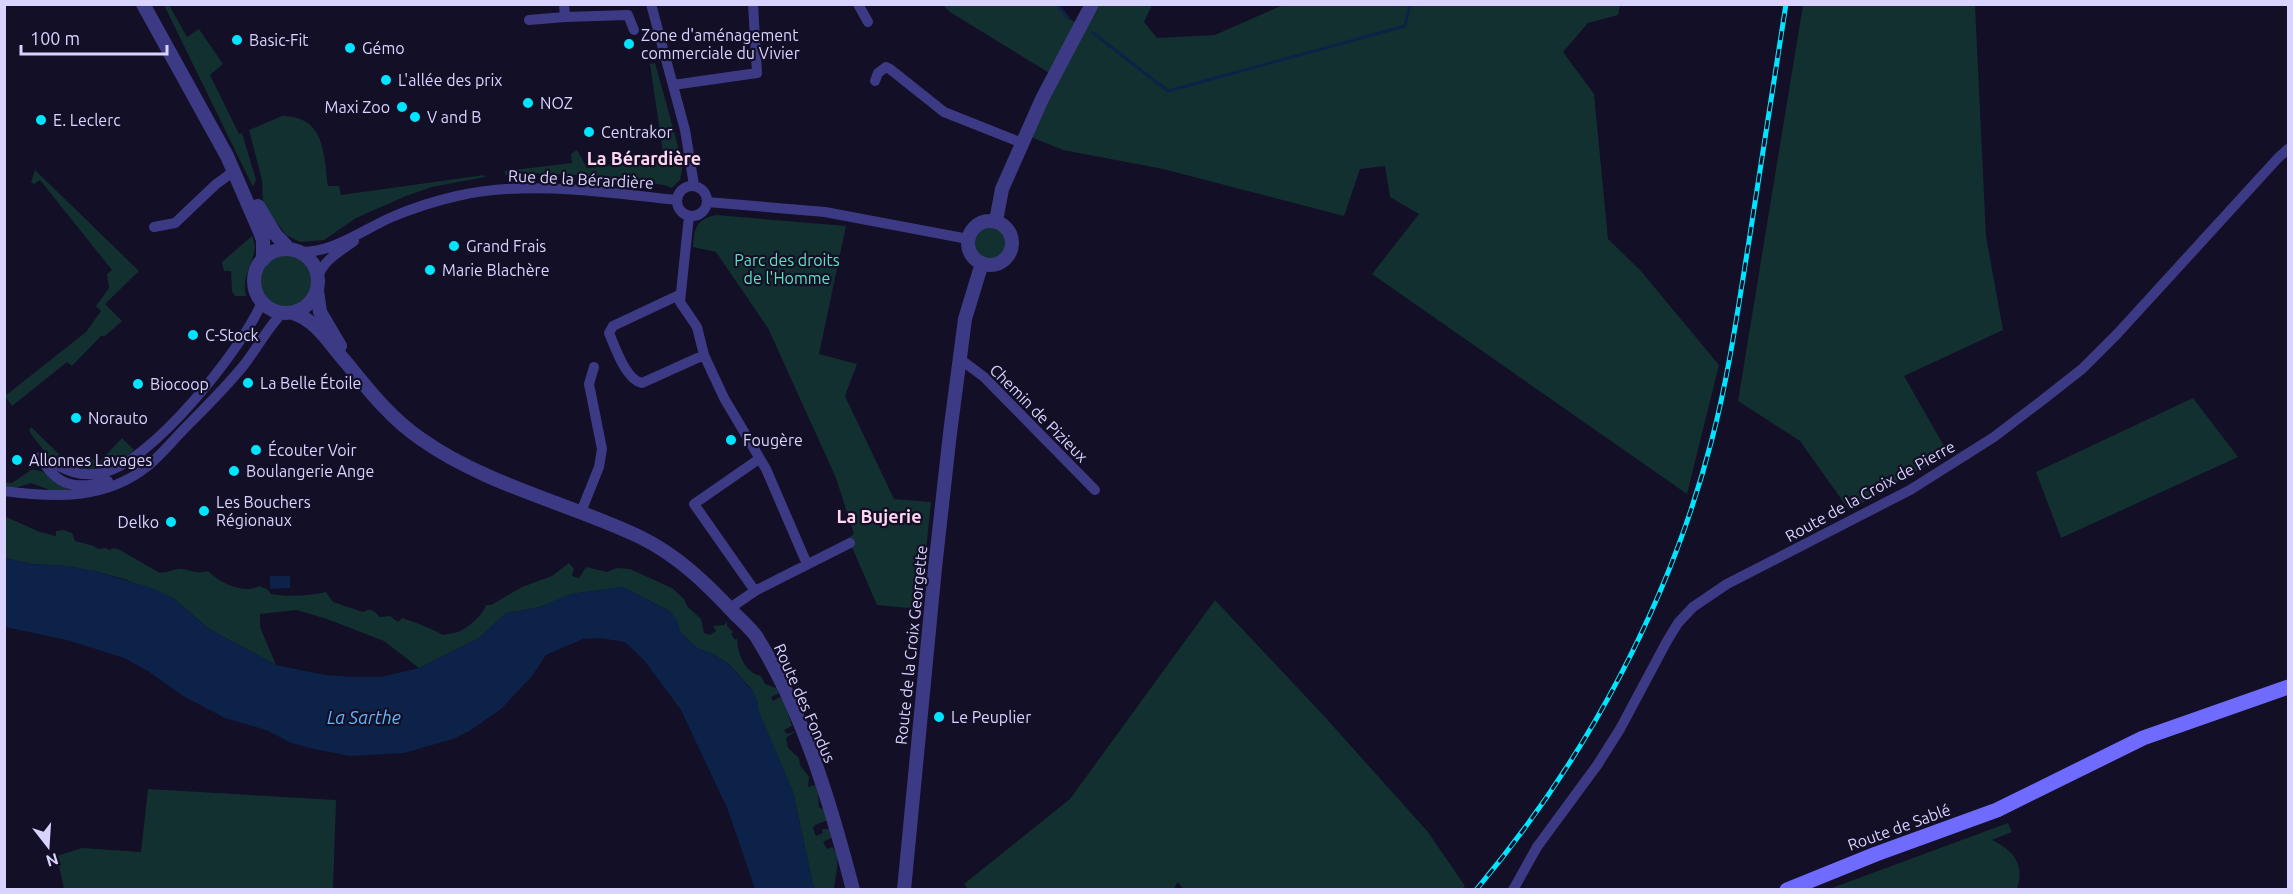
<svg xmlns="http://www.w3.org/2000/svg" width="2293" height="894" font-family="Ubuntu,sans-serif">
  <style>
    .green { fill: #12302f }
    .water { fill: #0c2248 }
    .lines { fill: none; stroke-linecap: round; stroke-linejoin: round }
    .stream { stroke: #0c2248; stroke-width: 3 }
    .minor { stroke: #3d3a85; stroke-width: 10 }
    .tertiary { stroke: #3d3a85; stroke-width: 14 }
    .secondary { stroke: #6f6bff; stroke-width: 15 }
    .rail-casing { stroke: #00e5ff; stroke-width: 5 }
    .rail { stroke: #130f26; stroke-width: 3; stroke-dasharray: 9; stroke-linecap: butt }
    .poi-dot { fill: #00e5ff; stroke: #130f26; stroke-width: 2 }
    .labels { text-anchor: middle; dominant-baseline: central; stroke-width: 4.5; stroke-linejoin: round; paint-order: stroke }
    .poi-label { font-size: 16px; fill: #d9d4ff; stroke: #130f26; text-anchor: start }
    .street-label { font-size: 16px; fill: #d9d4ff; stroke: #130f26 }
    .park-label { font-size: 16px; fill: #5fe0c0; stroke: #130f26 }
    .neighbourhood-label { font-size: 18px; font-weight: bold; fill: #ffd6f0; stroke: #130f26 }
    .water-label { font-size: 18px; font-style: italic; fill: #62b6ff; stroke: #130f26 }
  </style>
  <rect width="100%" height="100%" fill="#130f26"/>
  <!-- green -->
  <path class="green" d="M164,5H169L187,37L199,29L223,64L210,75L239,134L242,133L256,180L253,187Z
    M943,5H1057L1068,18L1080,25L1100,5H1152L1144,22L1157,38L1215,35L1283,5H1620L1618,15L1588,23L1563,52L1594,94L1608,239L1640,270L1719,365L1687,494L1372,274L1419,214L1390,197L1385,166L1360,169L1344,216L1163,169L1063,150L1026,135L1054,76L950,12Z
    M1803,5H1975L1986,236L2003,330L1904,376L1948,453L1849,510L1800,441L1738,401Z
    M655,63L683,164L680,180L672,188L664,185C611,179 559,170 505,175V171L572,163L571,154L577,150L587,168L664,159L650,64Z
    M282,116C325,116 324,154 328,186H339L341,195L484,175L485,177L432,187L406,196L356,218L324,240L300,242L286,235L263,204L262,180L249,130Z
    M35,170L139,271L105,304L122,321L105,336H101L72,366L67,362L12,406L5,396L86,332L101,311L96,306L109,288L107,274L112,270L40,180L34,184L31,182Z
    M716,215L846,226L819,354L857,364L845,396L894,499L931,502L920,609L877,605L848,538L854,534L836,478L768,328L716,252L693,247C694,229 696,219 716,215Z
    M973 243a17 17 0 1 1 34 0a17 17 0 1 1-34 0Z
    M252,236C262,257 240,269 246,296H235L232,291L231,271H224L222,262Z
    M260 281a26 26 0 1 1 52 0a26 26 0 1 1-52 0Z
    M2193,398L2238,457L2061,538L2036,472Z
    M31,427L65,460L68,458L73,462L84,465L92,459L98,463L122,438L134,450C109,470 71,479 46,453C40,446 34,438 29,431Z
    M31,470C47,468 57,486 72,491L50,490L31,483L15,488L5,486L4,482L12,483Z
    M4,516L40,532L56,536V531L64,530L72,533L75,541L94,546L98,549L106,548L109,550L114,548L120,550L158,572C166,574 170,570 178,569C190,568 193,575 208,571C218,582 245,595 259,586L267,589L271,594C288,597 309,596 326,592L333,602L363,612C371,607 375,612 380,617L390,616L398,622L402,618C407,619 440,632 443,635C448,634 454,633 458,632C468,628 483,615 486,605H491L522,587L552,576L569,563L574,569L572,576L579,578L586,567L607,572L617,568L630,569L672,588L684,599L687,606L701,619L704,633L710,635L716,631L713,626L724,625L727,622V626L733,632L731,634L735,640L737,638C738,654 744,672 761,676L765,684L778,689V694L771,697L773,701L780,697L785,704L792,726L784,730L787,734L796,731L786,738L788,748L799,758L800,765L809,777L808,787L815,785L818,792L819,807L825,811L828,820L815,825L813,828L816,836L823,833L822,829H830L833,837L823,842L827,849L832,847C842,857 835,876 834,889H814L793,792L757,709L758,703L752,690L730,665L713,654L697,648L680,632L671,612L623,587L573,594L540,607L506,613L479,638L419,668L384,641L327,619L297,610L260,614V627L276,665L209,629L173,598L124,579L94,571L67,566L32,564L5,558Z
    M1215,600L1324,716L1428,832L1465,886L1462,889L1184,890L1178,882L1173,890H969L964,884L1070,799Z
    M148,789L336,800L333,889H64L57,856L82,848L141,852Z
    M2008,823L2012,832L1992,840C2014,851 2025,864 2017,889H1829Z"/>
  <!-- water -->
  <path class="water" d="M5,558L32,564L67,566L94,571L152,588L173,598L209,629L276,665L325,675L353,677H381L419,668L479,638L506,613L540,607L570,594L623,587L671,612L678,622L680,632L697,648L713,654L730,665L754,693L758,703V709L793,792L814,889H755L728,810L681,710L644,660L625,642L599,638L583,639L546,655L532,676L501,709L471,730L453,739L404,753L350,756L309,748L289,742L266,730L225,718L183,696L148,671L124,658L67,640L5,627Z
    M270,576H290V588L270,589Z"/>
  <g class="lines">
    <!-- stream -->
    <path class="stream" d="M1057,4L1068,18
      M1093,33L1168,91L1405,26L1410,4"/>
    <!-- minor -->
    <path class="minor" d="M564,4L565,17L628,15L634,30
      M651,4L685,130L694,185
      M858,4L868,22
      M529,20L565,17
      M875,81L878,73L886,67L890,69L944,112L1022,143
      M673,85L757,73L753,4
      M677 201a15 15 0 1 1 30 0a15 15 0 1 1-30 0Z
      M707,202L825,212L968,239
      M689,216L680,302L697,327L704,355L724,398L766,469L807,564
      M154,227L175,223L215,185L234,171
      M298,252C332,254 362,230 392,217C413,208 435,201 457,196C528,180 604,192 676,200
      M318,277C323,260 341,251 354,241
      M679,295L613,326L609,333C615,347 626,380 642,383L704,355
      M960,359L984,377L1095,490
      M40,457C61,467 75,478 101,473C150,465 243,348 262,302
      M40,457C57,487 76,490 108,481
      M4,491C55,498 107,500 149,465C163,453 175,438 188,425C207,406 227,386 244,365C257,348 267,329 282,313
      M581,512L599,467L602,449L589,384L594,367
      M755,591L694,504L759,459
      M730,608L755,591L850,543
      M1513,890L1537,847L1598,764L1620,729L1667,641L1678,623L1693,607L1727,584L1910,490L1994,437L2040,402L2082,369L2118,333L2278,158L2288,149"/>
    <!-- tertiary -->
    <path class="tertiary" d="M143,4L227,156L260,232L263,240V260
      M258,206L275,234L289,249
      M968 243a22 22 0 1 1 44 0a22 22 0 1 1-44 0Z
      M996,221L1002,189L1042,99L1092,4
      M254 281a32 32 0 1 1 64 0a32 32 0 1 1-64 0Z
      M317,291L320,312L340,346
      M293,313C316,320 329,343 345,361C368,389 390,418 421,439C486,485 568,503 640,537C677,555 706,583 734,613C741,620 750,628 756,636C803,711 831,805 853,890
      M904,890L935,568L950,433L965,319L982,263"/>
    <!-- secondary -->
    <path class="secondary" d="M1787,890L1876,854L1997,810L2143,738L2288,687"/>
    <!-- rail casing -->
    <g class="rail-casing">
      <path id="rail" d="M1476,890C1586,759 1669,605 1712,439C1729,374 1738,308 1749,241C1761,162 1774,83 1786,4"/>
    </g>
    <!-- rail -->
    <use href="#rail" class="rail"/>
  </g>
  <!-- markers -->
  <g class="poi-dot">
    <circle cx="237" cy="40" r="6"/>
    <circle cx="629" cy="44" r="6"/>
    <circle cx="350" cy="48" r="6"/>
    <circle cx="386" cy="80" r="6"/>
    <circle cx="528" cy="103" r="6"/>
    <circle cx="402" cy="107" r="6"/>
    <circle cx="415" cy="117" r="6"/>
    <circle cx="41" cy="120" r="6"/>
    <circle cx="589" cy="132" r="6"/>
    <circle cx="454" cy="246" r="6"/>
    <circle cx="430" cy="270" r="6"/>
    <circle cx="193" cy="335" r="6"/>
    <circle cx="248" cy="383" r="6"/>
    <circle cx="138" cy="384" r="6"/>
    <circle cx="76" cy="418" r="6"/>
    <circle cx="731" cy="440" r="6"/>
    <circle cx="256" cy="450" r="6"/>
    <circle cx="17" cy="460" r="6"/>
    <circle cx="234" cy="471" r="6"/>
    <circle cx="204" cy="511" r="6"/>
    <circle cx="171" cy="522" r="6"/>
    <circle cx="939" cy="717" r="6"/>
  </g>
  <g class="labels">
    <!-- poi labels -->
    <g class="poi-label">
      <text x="641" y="35">Zone d'aménagement<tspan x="641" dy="18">commerciale du Vivier</tspan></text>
      <text x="249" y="40">Basic-Fit</text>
      <text x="362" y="48">Gémo</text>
      <text x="398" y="80">L'allée des prix</text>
      <text x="540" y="103">NOZ</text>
      <text x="390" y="107" text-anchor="end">Maxi Zoo</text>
      <text x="427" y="117">V and B</text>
      <text x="53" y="120">E. Leclerc</text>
      <text x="601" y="132">Centrakor</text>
      <text x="466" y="246">Grand Frais</text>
      <text x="442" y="270">Marie Blachère</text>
      <text x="205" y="335">C-Stock</text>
      <text x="260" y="383">La Belle Étoile</text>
      <text x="150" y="384">Biocoop</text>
      <text x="88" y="418">Norauto</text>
      <text x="743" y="440">Fougère</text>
      <text x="268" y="450">Écouter Voir</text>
      <text x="29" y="460">Allonnes Lavages</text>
      <text x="246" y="471">Boulangerie Ange</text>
      <text x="216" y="502">Les Bouchers<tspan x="216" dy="18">Régionaux</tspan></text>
      <text x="159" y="522" text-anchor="end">Delko</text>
      <text x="951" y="717">Le Peuplier</text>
    </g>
    <!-- street labels -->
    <g class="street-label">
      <text transform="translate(581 179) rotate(3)">Rue de la Bérardière</text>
      <text transform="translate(1039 413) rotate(45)">Chemin de Pizieux</text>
      <text transform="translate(1870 491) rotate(-29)">Route de la Croix de Pierre</text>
      <text transform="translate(911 645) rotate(-84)">Route de la Croix Georgette</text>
      <text transform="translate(805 703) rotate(66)">Route des Fondus</text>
      <text transform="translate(1899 827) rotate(-20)">Route de Sablé</text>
    </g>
    <!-- park labels -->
    <g class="park-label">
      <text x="787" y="260">Parc des droits<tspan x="787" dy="18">de l'Homme</tspan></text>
    </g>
    <!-- neighbourhood labels -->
    <g class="neighbourhood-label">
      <text x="644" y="158">La Bérardière</text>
      <text x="879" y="516">La Bujerie</text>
    </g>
    <!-- water labels -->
    <g class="water-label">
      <text x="364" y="717">La Sarthe</text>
    </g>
  </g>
  <!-- border -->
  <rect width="2293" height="894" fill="none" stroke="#d9d4ff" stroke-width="12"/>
  <!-- north arrow -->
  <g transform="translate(48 846) rotate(163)" stroke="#130f26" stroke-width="4.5" paint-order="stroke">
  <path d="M0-4.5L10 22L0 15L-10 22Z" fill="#d9d4ff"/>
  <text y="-9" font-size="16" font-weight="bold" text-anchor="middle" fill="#d9d4ff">N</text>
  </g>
  <!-- scale -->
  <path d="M21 45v9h146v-9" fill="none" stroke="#d9d4ff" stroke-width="3"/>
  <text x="30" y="45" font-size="18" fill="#d9d4ff" stroke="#130f26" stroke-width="4.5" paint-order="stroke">100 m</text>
</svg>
